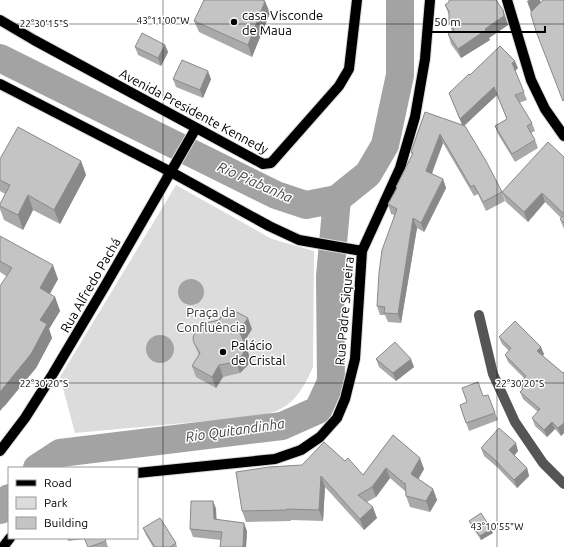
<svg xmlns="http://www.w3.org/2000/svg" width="564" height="547" font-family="Ubuntu,sans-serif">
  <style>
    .green { fill: #dcdcdc }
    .water { fill: #a3a3a3 }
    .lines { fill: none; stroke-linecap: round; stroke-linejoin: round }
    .river { stroke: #a3a3a3; stroke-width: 28 }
    .major-casing { stroke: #dbdbdb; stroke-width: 12 }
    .minor { stroke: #555; stroke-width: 10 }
    .major { stroke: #000; stroke-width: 10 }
    .wall { fill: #a9a9a9 }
    .shaded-wall { fill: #898989 }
    .building { fill: #c4c4c4; stroke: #898989 }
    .ticks { fill: none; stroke: #000; stroke-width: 1; stroke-opacity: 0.45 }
    .poi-dot { fill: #000; stroke: #fff; stroke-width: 1.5 }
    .labels { text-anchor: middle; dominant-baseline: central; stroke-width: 3; stroke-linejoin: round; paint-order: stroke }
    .poi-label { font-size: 13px; fill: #000; stroke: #fff; text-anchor: start }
    .street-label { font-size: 13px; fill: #000; stroke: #fff }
    .park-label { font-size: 13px; fill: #333; stroke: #fff }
    .water-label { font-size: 14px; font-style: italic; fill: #444; stroke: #fff }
    .ticks-label { font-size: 10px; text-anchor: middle; fill: #000; stroke: #fff; stroke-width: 3; stroke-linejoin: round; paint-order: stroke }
  </style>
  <rect width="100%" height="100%" fill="#fff"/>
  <!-- green -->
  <path class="green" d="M176,185L272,239L314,251L313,367C305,385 295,404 276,411C271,413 266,414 261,416L75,433L60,377Z"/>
  <!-- water -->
  <path class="water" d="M178 292a13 13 0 1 1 26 0a13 13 0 1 1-26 0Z
    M146 349a14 14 0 1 1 28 0a14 14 0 1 1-28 0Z"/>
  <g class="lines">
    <!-- river -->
    <path class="river" d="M0,58L276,195L306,205L337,199L368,174L385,145L400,75V0
      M37,468L60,453L282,426L318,410L331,382L330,276L337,199
      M0,510L9,498"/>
    <!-- major casing -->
    <g class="major-casing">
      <path id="major" d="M507,0L531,80L545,109L564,136
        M0,20L34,40L263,164L271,163L339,86L349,69L357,0
        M0,84L171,172L269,226L299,240L362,251
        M0,451L25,418L51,377L105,286L196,128
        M137,473L275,459L301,450L320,437L337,418L345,399L355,359L362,251L400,168L415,117L425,59L430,0
        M3,547L10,538"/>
    </g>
    <!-- minor -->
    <path class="minor" d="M479,315L493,374L515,422L543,463L564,484"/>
    <!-- major -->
    <use href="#major" class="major"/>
  </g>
  <!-- wall -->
  <path class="wall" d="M449,2L503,10L508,25L489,38L490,40L461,58L451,44L448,34L452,31L449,22V15L445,5Z
    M270,13L252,57L199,32L194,21Z
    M165,45L168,52L161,66L138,55L135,47Z
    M518,68L515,71L527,100L519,103L532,123L535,131L531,133L535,140L538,148L515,162L498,134L495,126L507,119L497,95L464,125L502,192L505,201L486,211L478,194L474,196L443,143L432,174L443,179L446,188L424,232L417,228L401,323L388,322L385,315H380L377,306L394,215L391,214L388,204L396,189V187L412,155L411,152L425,112L462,125L449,93L470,75Z
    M173,79H211L203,98L176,87Z
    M564,157V229L560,219L561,218L545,202L528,222L506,202L502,192Z
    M0,159L81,161L86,175L60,224L33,210L23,230L4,220L0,209V204L5,194L0,191Z
    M0,236L58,279L50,294L55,297L60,311L49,329L52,338L36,368L4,407L6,276L0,272Z
    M252,329L244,342L249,355V360L248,365L240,373L223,377L216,388L196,377L192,366L199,355L194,343Z
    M499,337L544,354L543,356L563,373L564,372V433L561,436L555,429L547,437L535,426L532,418L538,412L523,399L520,392L522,390L520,383L524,378L508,362L505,355L509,351L502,344Z
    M376,359L414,367L396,381L379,367Z
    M488,395L498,420L469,431L460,405Z
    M393,435L424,469L418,479L433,489L437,500L430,512L410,507L406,496V492L390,478L376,497L367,502L377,518L364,530L325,487L323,521L291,520V521L246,522L242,511L345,461L363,475Z
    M481,448L518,451L514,456L527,468L529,476L517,488L497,467L484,456Z
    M213,501L216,509V519L247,531L246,547H220L221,540L193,537L190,529Z
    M469,521L493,533L481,540L471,525Z
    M143,528L176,543L177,547H153L146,535Z
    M67,538H105L108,547H88L85,539L68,541Z"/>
  <!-- shaded-wall -->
  <path class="shaded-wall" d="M529,0H540L542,5L531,12L527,1Z
    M265,1L270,13L252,57L248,45Z
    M503,10L508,25L489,38L490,40L461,58L458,49L485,29Z
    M165,45L168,52L161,66L158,58Z
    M515,61L518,68L515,71L512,63Z
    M208,71L211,79L203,98L200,90Z
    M494,87L497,95L463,127L460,119Z
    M440,134L443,143L429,180L426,171Z
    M81,161L86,175L60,224L54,210Z
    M443,179L446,188L424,232L421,223Z
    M542,193L545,202L528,222L524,212Z
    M28,195L33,210L23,230L18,215Z
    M413,218L417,228L401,323L398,314Z
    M53,265L58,279L45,302L40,288Z
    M55,297L60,311L49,329L52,338L36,368L0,411V392L40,320Z
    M248,318L252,329L244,342L239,331Z
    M245,344L249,355V360L248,365L240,373L236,362Z
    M541,347L544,354L540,359L537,351Z
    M411,359L414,367L396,381L393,373Z
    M219,365L223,377L216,388L212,377Z
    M552,422L555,429L547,437L544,430Z
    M564,423V433L561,436L558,428Z
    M516,443L518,451L512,458L509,450Z
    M420,458L424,469L415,485L411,474Z
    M386,468L390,478L376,497L372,487Z
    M527,468L529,476L517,488L514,480Z
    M321,476L325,487L323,521L319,510Z
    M433,489L437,500L430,512L426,501Z
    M213,501L216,509L217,527L214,519Z
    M373,507L377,518L364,530L360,519Z
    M244,523L247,531L246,547H243Z
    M491,529L493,533L481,540L480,536Z"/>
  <!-- building -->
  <path class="building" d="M204,0H262L265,1L248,45L194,21Z
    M449,0H496L503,10L504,16L485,29L486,30L458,49L448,34L454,30L449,22V11L445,5L449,2Z
    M543,0H564V100L563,101L537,34L531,15V12Z
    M142,33L165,45L158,58L135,47Z
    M500,46L515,61L512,63L524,92L515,95L532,123L527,126L535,140L512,154L495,126L507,119L494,87L460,119L449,93L469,74L470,75Z
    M182,60L208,71L200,90L173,79Z
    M425,112L465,126L486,161L502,192L483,202L474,185L471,187L440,134L426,171L443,179L421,223L413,218L398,314L384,313L385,307L377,306L379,273L382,250L397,209L388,204L397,188L396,187L413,153L411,152Z
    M18,127L81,161L54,210L28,195L18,215L0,206V204L10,185L0,180V159Z
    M548,142L564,157V214L542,193L524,212L502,192Z
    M564,215V223L560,219Z
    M0,236L53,265L40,288L55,297L40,320L47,324L31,354L0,392V286L12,268L0,261Z
    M227,307L248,318L239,331L245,344V349L243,354L236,362L219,365L212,377L192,366L200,353L194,343L193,338L195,332L197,328L201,324L219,320Z
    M515,321L541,347L537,351L563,373L564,372V423L558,428L552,422L544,430L532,418L540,409L520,392L525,387L520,383L526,376L505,355L511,348L499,337Z
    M395,342L411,359L393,373L376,359Z
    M478,382L483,396L488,395L495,413L466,423L460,405L467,402L462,388Z
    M499,428L516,443L509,450L527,468L514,480L494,459L481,448Z
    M393,435L420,458L411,474L433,489L426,501L406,496L405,483V484L386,468L372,487L358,495L373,507L360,519L321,476L319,510L287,509V510L242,511L236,472L269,467L302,465L324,442L345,461L348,458L363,475Z
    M191,501H213L214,519L244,523L243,547H220L222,532L190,529Z
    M481,513L491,529L480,536L469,521Z
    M160,518L176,543L170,547H155L143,528Z
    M84,538H105L106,541L89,547H88Z"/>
  <!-- ticks -->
  <path class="ticks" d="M163,0V547M497,0V547M0,24H564M0,383H564"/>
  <!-- markers -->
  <g class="poi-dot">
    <circle cx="234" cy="22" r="4"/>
    <circle cx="223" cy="352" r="4"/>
  </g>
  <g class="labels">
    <!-- poi labels -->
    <g class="poi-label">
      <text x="242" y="15">casa Visconde<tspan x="242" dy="15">de Maua</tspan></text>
      <text x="231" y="345">Palácio<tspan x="231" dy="15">de Cristal</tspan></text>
    </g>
    <!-- street labels -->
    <g class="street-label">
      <text transform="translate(194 111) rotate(28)">Avenida Presidente Kennedy</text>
      <text transform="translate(90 285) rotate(-60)">Rua Alfredo Pachá</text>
      <text transform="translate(344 311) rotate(-85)">Rua Padre Siqueira</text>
    </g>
    <!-- park labels -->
    <g class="park-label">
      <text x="211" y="312">Praça da<tspan x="211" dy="15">Confluência</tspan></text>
    </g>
    <!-- water labels -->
    <g class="water-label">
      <text transform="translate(255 182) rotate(24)">Rio Piabanha</text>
      <text transform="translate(235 430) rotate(-8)">Rio Quitandinha</text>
    </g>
  </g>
  <g class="ticks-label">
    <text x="163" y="24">43°11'00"W</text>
    <text x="44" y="27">22°30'15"S</text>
    <text x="44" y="387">22°30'20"S</text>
    <text x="520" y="387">22°30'20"S</text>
    <text x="497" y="530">43°10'55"W</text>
  </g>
  <!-- legend -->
  <rect x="8" y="467" width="130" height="72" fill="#ffffff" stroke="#999999"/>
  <rect x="16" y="480" width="20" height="6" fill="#000000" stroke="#999999"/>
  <text x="44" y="487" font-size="12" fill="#000000">Road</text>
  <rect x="16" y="497" width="20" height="12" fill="#dcdcdc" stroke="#999999"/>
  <text x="44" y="507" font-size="12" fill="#000000">Park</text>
  <rect x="16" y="517" width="20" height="12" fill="#c4c4c4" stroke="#999999"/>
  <text x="44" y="527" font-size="12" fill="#000000">Building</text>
  <!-- scale -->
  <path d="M428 26v6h117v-6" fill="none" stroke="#000000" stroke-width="2"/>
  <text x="434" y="26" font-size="12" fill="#000000" stroke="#ffffff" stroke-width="3" paint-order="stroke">50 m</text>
</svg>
